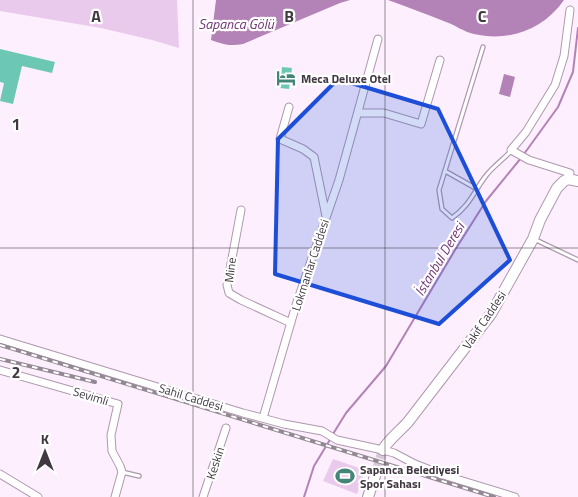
<svg xmlns="http://www.w3.org/2000/svg" width="578" height="497" font-family="'Titillium Web',sans-serif">
  <style>
    .green { fill: #eacaec }
    .water { fill: #b382b6 }
    .lines { fill: none; stroke-linecap: round; stroke-linejoin: round }
    .stream { stroke: #b382b6; stroke-width: 2 }
    .building { fill: #6cc8b4 }
    .secondary-tunnel { stroke: #d7cad8; stroke-width: 10; stroke-dasharray: 10 5; stroke-linecap: butt }
    .lane-casing { stroke: #ae98af; stroke-width: 5.5 }
    .street-casing { stroke: #ae98af; stroke-width: 9 }
    .secondary-casing { stroke: #ae98af; stroke-width: 12 }
    .lane { stroke: #fff; stroke-width: 3 }
    .street { stroke: #fff; stroke-width: 7 }
    .secondary { stroke: #fff; stroke-width: 10 }
    .rail-casing { stroke: #938894; stroke-width: 4 }
    .rail { stroke: #fff; stroke-width: 2; stroke-dasharray: 5.5; stroke-linecap: butt }
    .marked { fill: #1d4ed8; fill-opacity: 0.2; stroke: #1d4ed8; stroke-width: 4; stroke-linejoin: round }
    .grid { fill: none; stroke: #413842; stroke-width: 1; stroke-opacity: 0.55 }
    .labels { text-anchor: middle; dominant-baseline: central; stroke-width: 4.5; stroke-linejoin: round; paint-order: stroke }
    .poi-label { font-size: 12px; font-weight: bold; fill: #413842; stroke: #fff; text-anchor: start }
    .street-label { font-size: 12px; fill: #413842; stroke: #fff }
    .water-label { font-size: 14px; font-style: italic; fill: #723577; stroke: #fff }
    .grid-label { font-size: 16px; text-anchor: middle; font-weight: bold; fill: #413842; stroke: #fff; stroke-width: 4.5; stroke-linejoin: round; paint-order: stroke }
  </style>
  <rect width="100%" height="100%" fill="#fdeffd"/>
  <!-- green -->
  <path class="green" d="M0,0H177L179,48L152,40L101,28L0,11Z
    M333,459L365,470L357,494L323,481Z"/>
  <!-- water -->
  <path class="water" d="M216,0H350L340,3L243,44C229,46 225,45 211,40Z
    M388,0H564C543,30 509,42 474,34C464,32 455,25 446,22C427,14 407,7 388,0Z
    M504,74L515,77L510,97L499,94Z"/>
  <g class="lines">
    <!-- stream -->
    <path class="stream" d="M524,154L558,107L573,72L578,28
      M333,434L346,413L386,366L455,250L486,201L521,158
      M304,497L314,466L331,438"/>
  </g>
  <!-- building -->
  <path class="building" d="M0,49L55,62L52,73L22,66L13,104L0,101L4,83L0,82Z
    M282,67L292,68L289,89L280,88Z"/>
  <g class="lines">
    <!-- secondary-tunnel -->
    <path class="secondary-tunnel" d="M376,473L383,450"/>
    <!-- lane casing -->
    <g class="lane-casing">
      <path id="lane" d="M483,47L439,190L442,209L452,218C470,205 473,193 485,177C492,167 503,160 511,151
        M445,171L477,189
        M534,239L578,260
        M122,472L139,476"/>
    </g>
    <!-- street casing -->
    <g class="street-casing">
      <path id="street" d="M289,107L280,139L303,149L314,157L326,216
        M358,113H384L421,124L440,60
        M568,179L570,173L529,160L511,150L526,132L555,85L564,56L570,10
        M241,210L227,285L229,293L241,300L291,323
        M0,339L243,413L284,424L322,431L337,440L383,450L394,453L415,464L443,475L515,497
        M0,370L118,404L111,435L112,451L120,466L122,472L115,497
        M263,418L296,305L339,180L378,39
        M0,474L38,497
        M203,497L226,428"/>
    </g>
    <!-- secondary casing -->
    <g class="secondary-casing">
      <path id="secondary" d="M383,450C385,443 402,429 408,422L491,314L533,239L540,220L557,188L564,181L568,179L578,181
        M368,497L376,473"/>
    </g>
    <!-- lane -->
    <use href="#lane" class="lane"/>
    <!-- street -->
    <use href="#street" class="street"/>
    <!-- secondary -->
    <use href="#secondary" class="secondary"/>
    <!-- rail casing -->
    <g class="rail-casing">
      <path id="rail" d="M0,345L494,497
        M0,359L95,382"/>
    </g>
    <!-- rail -->
    <use href="#rail" class="rail"/>
  </g>
  <!-- marked area -->
  <path class="marked" d="M338,79L438,109L510,260L439,324L275,274L278,139Z"/>
  <!-- grid -->
  <path class="grid" d="M193,0V497M385,0V497M0,248H578"/>
  <!-- icons -->
  <defs>
    <g id="hotel-bare" transform="scale(1.5)"><path d="M-6-4.5h1.5V1H6V5H4.5V3h-9V5H-6ZM-4 0a1.8 1.8 0 1 1 3.6 0ZM.5 0V-2.5h3Q6-2.5 6 0Z" fill="#438678" stroke="#fff" stroke-width="2.5" paint-order="stroke"/></g>
    <g id="stadium-bare" transform="scale(1.5)"><path d="M0-5a6.5 5 0 1 0 0 10a6.5 5 0 1 0 0-10ZM-3.5-1.8h7v3.6h-7Z" fill="#438678" stroke="#fff" stroke-width="2.5" paint-order="stroke"/></g>
  </defs>
  <g fill-rule="evenodd">
    <use href="#hotel-bare" x="286" y="78"/>
    <use href="#stadium-bare" x="345" y="476"/>
  </g>
  <g class="labels">
    <!-- poi labels -->
    <g class="poi-label">
      <text x="301" y="78">Meca Deluxe Otel</text>
      <text x="360" y="469">Sapanca Belediyesi<tspan x="360" dy="14">Spor Sahası</tspan></text>
    </g>
    <!-- street labels -->
    <g class="street-label">
      <text transform="translate(310 265) rotate(-72)">Lokmanlar Caddesi</text>
      <text transform="translate(230 270) rotate(-83)">Mine</text>
      <text transform="translate(484 320) rotate(-56)">Vakıf Caddesi</text>
      <text transform="translate(91 396) rotate(17)">Sevimli</text>
      <text transform="translate(191 397) rotate(17)">Sahil Caddesi</text>
      <text transform="translate(215 463) rotate(-72)">Keskin</text>
    </g>
    <!-- water labels -->
    <g class="water-label">
      <text x="236" y="23">Sapanca Gölü</text>
      <text transform="translate(439 259) rotate(-59)">İstanbul Deresi</text>
    </g>
  </g>
  <g class="grid-label">
    <text x="96" y="22">A</text>
    <text x="289" y="22">B</text>
    <text x="482" y="22">C</text>
    <text x="16" y="130">1</text>
    <text x="16" y="378">2</text>
  </g>
  <!-- north arrow -->
  <g transform="translate(45 452)" stroke="#ffffff" stroke-width="4" paint-order="stroke">
  <path d="M0-4L9 19L0 12L-9 19Z" fill="#413842"/>
  <text y="-8" font-size="14" font-weight="bold" text-anchor="middle" fill="#413842">K</text>
  </g>
</svg>
